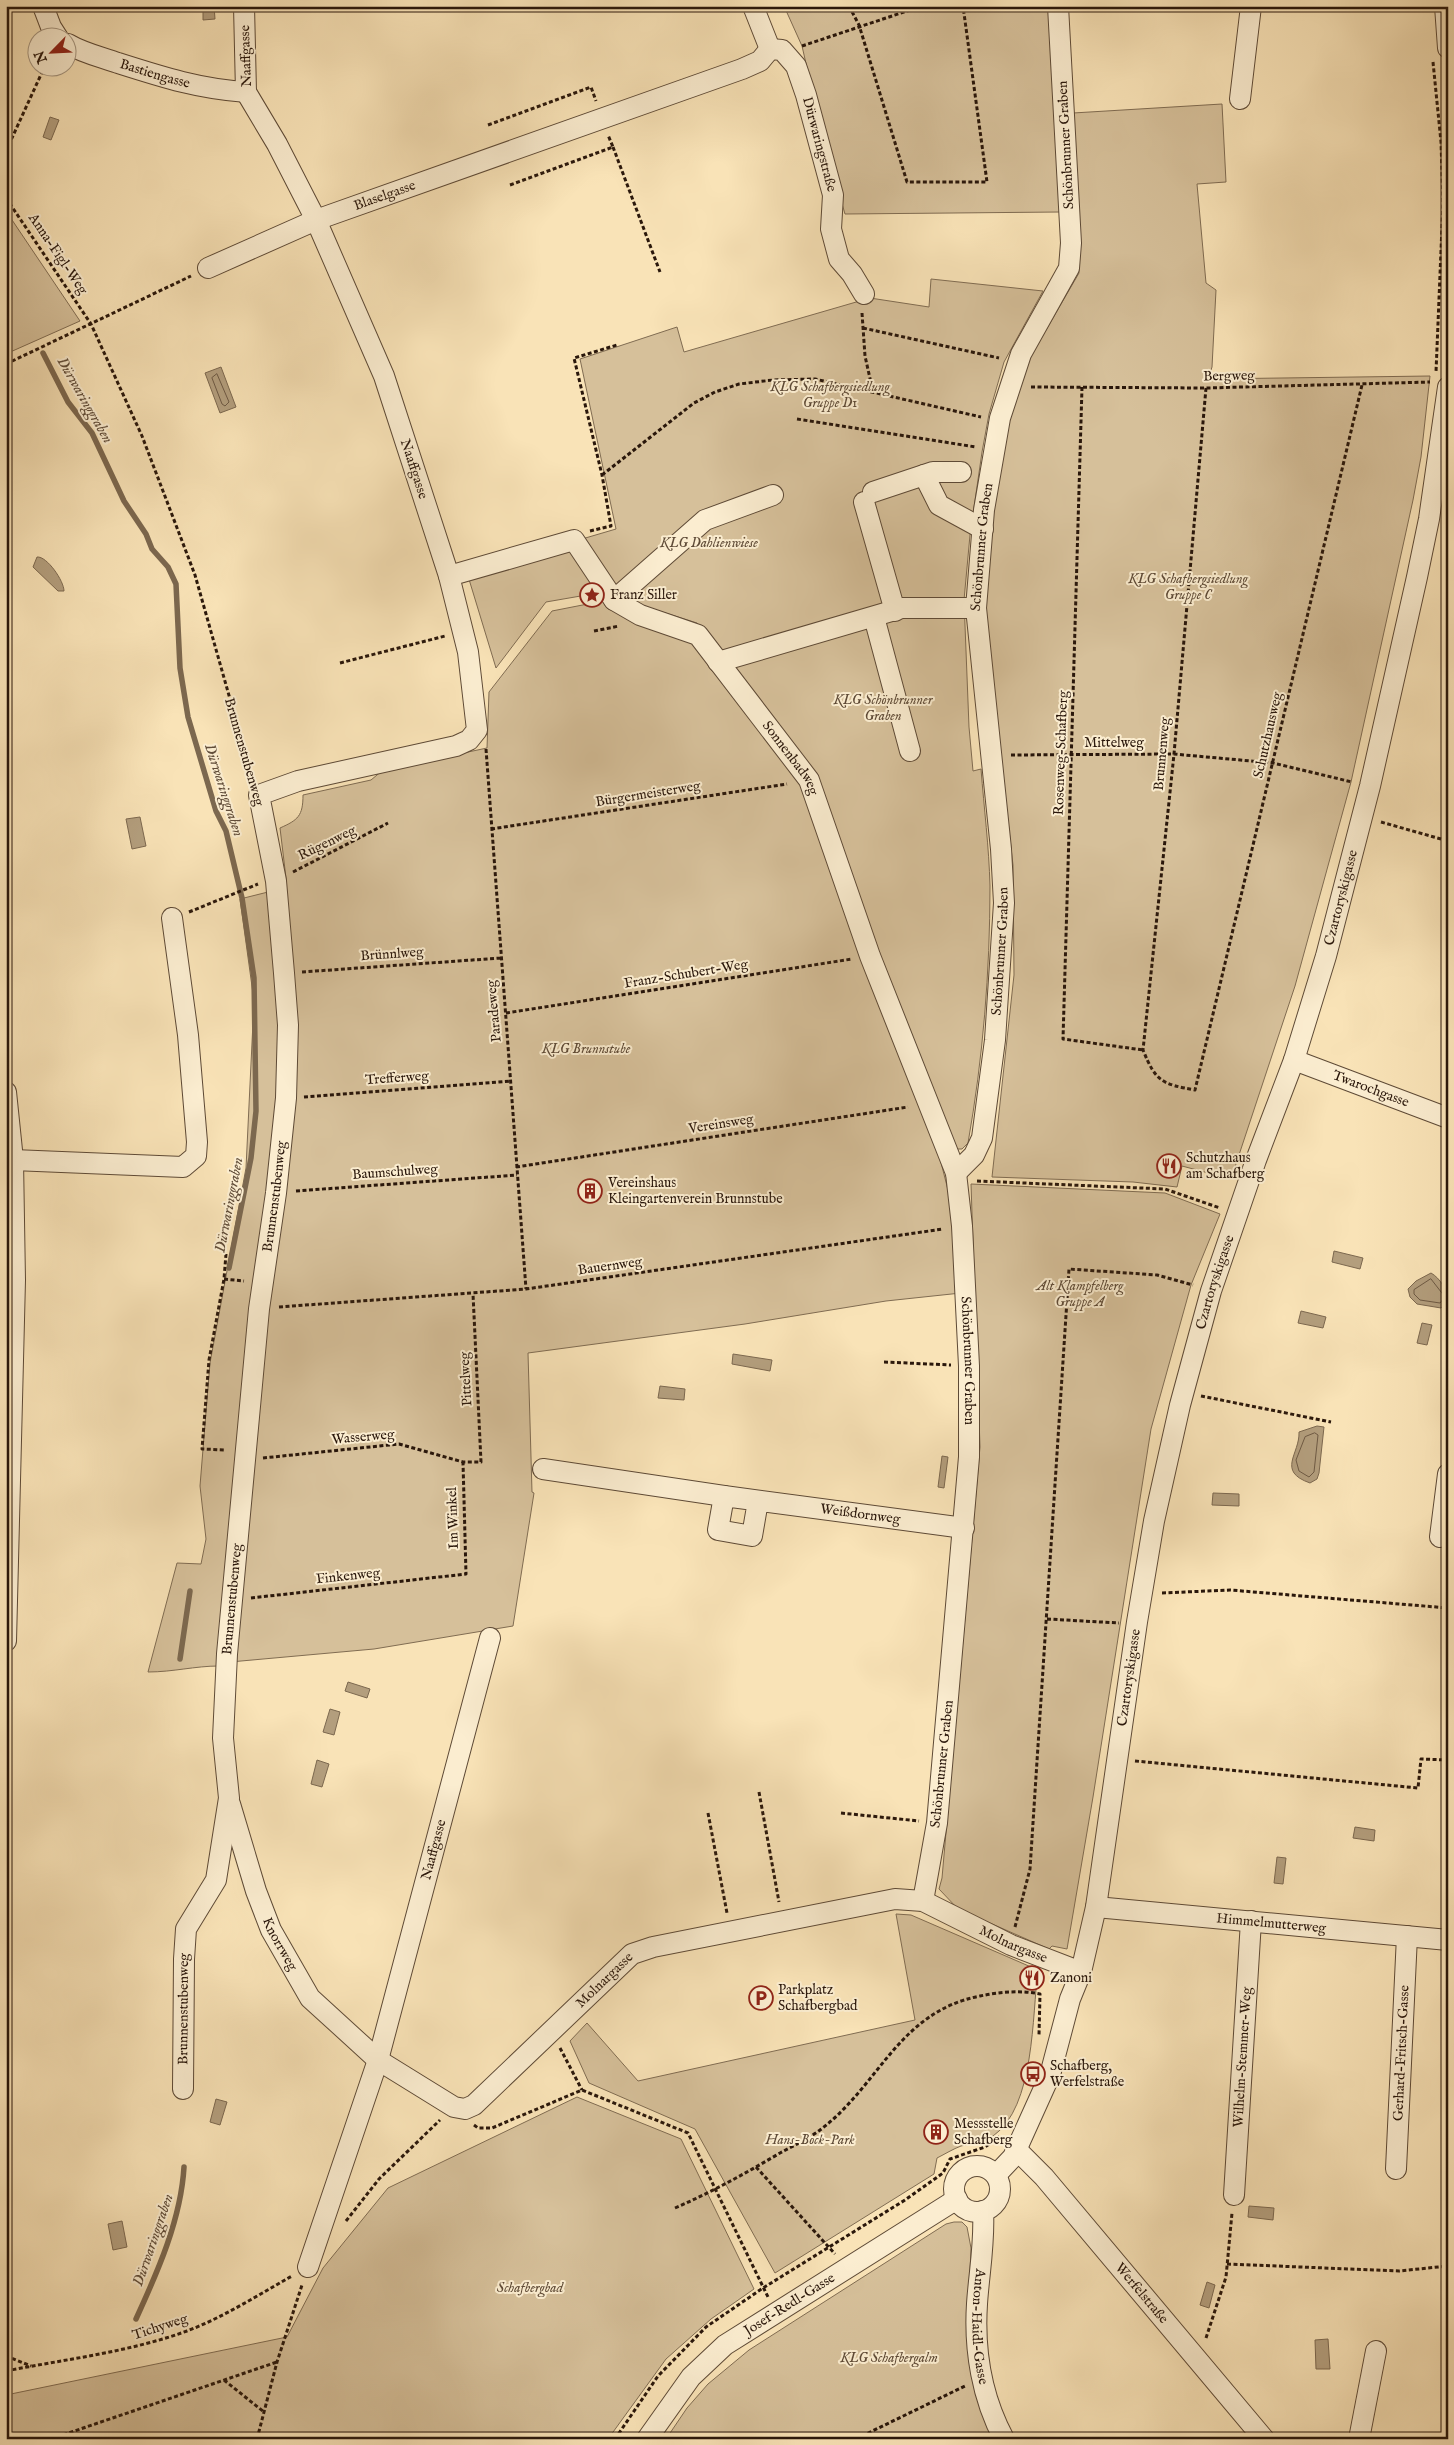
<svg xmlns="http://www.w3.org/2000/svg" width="1454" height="2445" font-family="'IM FELL English',serif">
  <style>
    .green { fill: #d6c09a; stroke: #806c52 }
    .water { fill: #b39e7d; stroke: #7c684f }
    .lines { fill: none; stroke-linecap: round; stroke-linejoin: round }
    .shore { stroke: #6e5a44; stroke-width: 1 }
    .stream { stroke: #7c684f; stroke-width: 5.5 }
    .minor-casing { stroke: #5e4a36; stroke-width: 22 }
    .path { stroke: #2a170b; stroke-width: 3; stroke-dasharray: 4 2.5; stroke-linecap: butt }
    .minor { stroke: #fbedd0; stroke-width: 20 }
    .labels { text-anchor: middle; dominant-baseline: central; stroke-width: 4; stroke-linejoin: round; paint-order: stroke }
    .street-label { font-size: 14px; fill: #2a170b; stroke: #fbedd0 }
    .park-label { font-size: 14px; font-style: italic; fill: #5e4a36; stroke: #fbedd0 }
    .poi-label { font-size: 14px; fill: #2a170b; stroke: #fbedd0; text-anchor: start }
    .water-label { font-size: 15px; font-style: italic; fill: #614d39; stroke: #fbedd0 }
  </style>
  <rect width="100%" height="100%" fill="#f9e3b7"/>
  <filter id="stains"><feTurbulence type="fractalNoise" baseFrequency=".004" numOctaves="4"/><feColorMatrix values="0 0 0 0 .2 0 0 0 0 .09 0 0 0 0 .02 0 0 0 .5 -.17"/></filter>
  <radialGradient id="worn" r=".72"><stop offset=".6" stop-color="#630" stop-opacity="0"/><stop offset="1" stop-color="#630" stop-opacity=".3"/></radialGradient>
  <!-- green -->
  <path class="green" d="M784,6H1049L1060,212L845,214L823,138L802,46Z
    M1222,104L1226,182L1197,184L1206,283L1216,290L1212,367L1208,379L1430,376L1421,457L1413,500L1351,782L1295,986L1231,1179L1182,1166L1177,1187L1133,1182L992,1177L1014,975L1013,865L990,665L986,607L991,530L1004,441L1020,383L1028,361L1079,273L1073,113Z
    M6,211L80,321L8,353L6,350Z
    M931,279L1043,291L1004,362L989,414L982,452L970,535L964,600L969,727L973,771L981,769C984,808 989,847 990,886C990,972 983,1058 968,1143L962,1149H953L841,867L816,781L697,623L618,598L582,539L616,529L580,359L677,327L684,352L870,298L929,307Z
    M568,548L598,593L546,602L496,668L468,576Z
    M603,601L699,645L800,775L926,1104L958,1229L961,1293L886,1301L745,1324L528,1353L532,1492L534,1493L513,1626L374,1649L230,1662L294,1047L286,878L280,828C298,820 303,816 303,795L371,780L383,770L487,748L489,692L552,611Z
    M272,891L283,1035L219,1666C195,1666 173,1672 148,1672L177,1563L201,1564L206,1539L200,1486L210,1363L246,1168L254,1001L240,899Z
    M971,1184L1165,1193L1220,1214L1191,1285L1151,1429L1093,1797L1067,1949L1052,1946L1049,1949L958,1909L939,1889L942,1878L980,1447Z
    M896,1914L911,1915L1038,1970C1032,2015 1035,2107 993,2136C983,2143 973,2143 961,2146C953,2149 945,2154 937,2158L934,2174L775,2273L695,2129L589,2083L570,2041L587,2023L638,2081L915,2020Z
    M577,2097L681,2139L754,2289L711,2319L666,2359L608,2439H6V2395L287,2337L323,2268L388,2188Z
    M954,2222H962L967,2227L971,2248L968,2320L998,2439H666L687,2408L708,2384L749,2350L946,2224Z"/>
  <!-- water -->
  <path class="water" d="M203,6H214L215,19L203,20Z
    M50,117L59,120L51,140L43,137Z
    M221,367L236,407L220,413L205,373Z
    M37,557C47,556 64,581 64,591H58L33,567Z
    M140,817L146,846L132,849L126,819Z
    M1334,1251L1363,1258L1360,1269L1332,1262Z
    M1431,1273C1440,1278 1448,1291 1448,1301L1441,1308L1417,1304L1410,1297L1408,1289L1416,1281Z
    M1301,1311L1326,1317L1323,1328L1298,1323Z
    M1422,1323L1432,1325L1427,1345L1417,1343Z
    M733,1354L772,1360L770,1371L732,1364Z
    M660,1386L685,1389L684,1400L658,1398Z
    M1317,1426L1324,1427L1319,1473L1317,1479L1310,1483C1276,1471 1300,1454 1299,1432Z
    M942,1456L948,1457L944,1488L938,1487Z
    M1213,1493L1239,1494V1506L1212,1505Z
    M348,1682L370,1689L367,1698L345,1691Z
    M330,1709L340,1712L334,1735L323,1732Z
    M317,1760L329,1764L322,1787L311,1784Z
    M1355,1827L1375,1830L1374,1841L1353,1838Z
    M1277,1857L1286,1858L1283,1884L1274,1883Z
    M216,2099L227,2102L220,2125L210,2122Z
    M1249,2206L1274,2208L1273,2220L1248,2217Z
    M122,2221L127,2247L113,2250L108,2224Z
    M1207,2282L1215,2285L1209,2308L1200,2305Z
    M1328,2339L1330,2369H1316L1315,2340Z"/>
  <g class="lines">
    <!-- shore -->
    <path class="shore" d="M217,374L229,402L225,406L222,404L212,378Z
      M1431,1279L1445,1297L1440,1303L1420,1300L1414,1294V1290Z
      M1315,1433L1318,1435L1314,1472L1309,1477L1299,1471L1296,1460L1305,1437Z"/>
    <!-- stream -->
    <path class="stream" d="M43,353L68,402L92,433L124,501L146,534L152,549L168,567L176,584L180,668L188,717L216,811L226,831L242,898L254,978L256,1111L251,1158L229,1268
      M180,1659L190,1591
      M136,2319C158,2271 181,2219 184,2167"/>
    <!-- minor casing -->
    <g class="minor-casing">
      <g id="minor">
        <path d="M43,6L51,27L58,38"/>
        <path d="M753,6L770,49"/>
        <path d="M1445,6L1448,48"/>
        <path id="s1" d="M68,44C83,53 101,57 118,63C162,77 199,89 246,92"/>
        <path id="s2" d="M770,49L782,50L796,66L806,95L833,195L831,229L839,259L852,274L864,294"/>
        <path d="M1240,99L1251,6"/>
        <path id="s3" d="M208,268L316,220L742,69L760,61L770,49"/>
        <path d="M924,475L933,472H961"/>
        <path d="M873,492L924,475L939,505L983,529"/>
        <path d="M864,502L895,611"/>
        <path id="s4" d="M449,576L574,540L614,600L640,615L698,635L809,780L870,956L956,1173L962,1226L969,1366V1457L937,1823L923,1901"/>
        <path d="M614,600L705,520L773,495"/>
        <path d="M874,617L910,751"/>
        <path d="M718,662L902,608H976"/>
        <path id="s5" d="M1294,1060L1448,1118"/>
        <path d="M6,1092L13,1160L15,1280L6,1641"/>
        <path d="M6,1162L13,1160L183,1167L196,1156L197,1142L188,1035L172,918"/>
        <path id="s6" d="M956,1173L974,1155L982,1138L995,1040L1004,903L1001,849L976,608L984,510L1000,418L1021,354L1069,268L1071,243L1058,6"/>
        <path d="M543,1469L724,1496"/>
        <path id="s7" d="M758,1501L752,1536L718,1530L724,1496L964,1528"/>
        <path d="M1440,1537L1448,1474"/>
        <path id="s8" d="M230,1804L256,1891L271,1930L310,1998L378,2060L454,2107L465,2109L474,2105L632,1954L653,1947L895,1899L923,1901L1011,1945L1081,1972"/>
        <path id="s9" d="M1096,1907L1448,1940"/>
        <path id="s10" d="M183,2089L184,1959L186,1929L216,1880L229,1798L223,1738L227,1654L259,1309L276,1193L286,1098L288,1025L284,973L276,881L259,795L298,781L456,746L469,740L477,730L468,652L449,576L384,376L316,220L277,144L246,92L244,6"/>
        <path id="s11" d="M1017,2150L1044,2177L1264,2439"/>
        <circle cx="977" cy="2189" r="23"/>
        <path id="s12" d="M1396,2169L1407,1936"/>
        <path id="s13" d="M996,2175L1013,2157L1050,2075L1070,1999L1081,1972L1096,1907L1137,1622L1154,1521L1180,1405L1211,1291L1256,1160L1294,1060L1326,956L1370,786L1417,577L1429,519L1448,387"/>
        <path id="s14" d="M1234,2195L1251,1921"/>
        <path id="s15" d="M983,2211C985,2242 979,2273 977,2304C974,2350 982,2398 1004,2439"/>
        <path id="s16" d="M308,2267L378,2060L490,1638"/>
        <path id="s17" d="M647,2439L691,2377L725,2345L957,2199"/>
        <path d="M1359,2439L1376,2351"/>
      </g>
    </g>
    <!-- path -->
    <path class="path" d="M849,6L859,25L907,182H987L963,6
      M802,46L922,6
      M1433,62L1441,142L1443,202L1436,372
      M488,125L591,87L596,101
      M613,147L660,272
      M6,151L44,68
      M510,185L613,147L608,135
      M6,198L91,324L142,436L195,575L252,777
      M862,313L865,356L873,392
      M863,328L999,358
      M6,364L191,276
      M1031,387L1206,388L1430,382
      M1082,387L1063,1039L1143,1050
      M1206,388L1174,754L1143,1050C1156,1082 1162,1084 1195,1090L1362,385
      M797,419L976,447
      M602,475L694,403L715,392L739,384L773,380L815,379L981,417
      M590,531L611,526L602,475L574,358L617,345
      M594,631L619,626
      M340,663L445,636
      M486,749L526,1289
      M1011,755L1174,754L1273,763L1352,782
      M1381,822L1448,841
      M491,829L787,784
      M293,872L388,823
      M189,912L258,884
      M302,972L501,958
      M506,1013L852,959
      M304,1097L511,1081
      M516,1167L908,1107
      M977,1181L1165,1189L1220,1208
      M296,1191L517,1175
      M226,1254L224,1279L209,1360L202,1449L226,1450
      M224,1279L244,1281
      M279,1307L526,1289L943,1229
      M884,1362L951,1365
      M1201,1396L1331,1422
      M263,1458L399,1444L463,1462H481L473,1294
      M1162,1593L1230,1590L1448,1608
      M251,1598L466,1574L463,1462
      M1047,1619L1119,1623
      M1135,1761L1418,1788L1421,1759L1448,1760
      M759,1792L779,1902
      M708,1813L727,1913
      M841,1813L919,1821
      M1015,1927L1030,1869L1069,1269L1157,1275L1193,1285
      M560,2048L582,2090
      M474,2125L478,2128H492L582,2090L688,2133L768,2297
      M756,2167L835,2254
      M675,2208C712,2192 746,2173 780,2153C793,2146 808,2139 820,2130C880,2085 898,2012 980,1996C999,1992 1021,1990 1040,1994L1039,2035
      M346,2221L379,2179L440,2120
      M1227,2264L1399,2271L1448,2266
      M1206,2338L1226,2277L1232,2213
      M6,2356L31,2366
      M6,2371C67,2359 129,2352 187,2331C224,2317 258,2295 292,2276
      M224,2380L264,2412
      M51,2439L277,2362
      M257,2439L277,2362L302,2285
      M615,2439L658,2376L706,2327L763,2288L905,2200L943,2173L950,2159L985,2147L1000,2136
      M856,2439L965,2386"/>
    <!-- minor -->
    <use href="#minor" class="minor"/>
  </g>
  <!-- icons -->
  <defs>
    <g id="sight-ring" transform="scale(1.25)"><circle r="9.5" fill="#fbedd0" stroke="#8f2418" stroke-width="1.5"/><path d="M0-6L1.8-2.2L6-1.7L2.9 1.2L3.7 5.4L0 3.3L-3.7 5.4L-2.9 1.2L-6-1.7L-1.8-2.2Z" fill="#8f2418"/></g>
    <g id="restaurant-ring" transform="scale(1.25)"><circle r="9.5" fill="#fbedd0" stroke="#8f2418" stroke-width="1.5"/><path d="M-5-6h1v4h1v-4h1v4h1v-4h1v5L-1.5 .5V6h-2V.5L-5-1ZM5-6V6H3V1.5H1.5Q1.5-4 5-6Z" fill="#8f2418"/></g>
    <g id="building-ring" transform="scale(1.25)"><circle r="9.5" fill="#fbedd0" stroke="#8f2418" stroke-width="1.5"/><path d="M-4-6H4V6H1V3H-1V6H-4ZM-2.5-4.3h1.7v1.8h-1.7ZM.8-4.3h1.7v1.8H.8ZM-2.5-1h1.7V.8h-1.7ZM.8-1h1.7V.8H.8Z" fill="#8f2418"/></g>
    <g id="parking-ring" transform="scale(1.25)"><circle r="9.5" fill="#fbedd0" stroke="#8f2418" stroke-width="1.5"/><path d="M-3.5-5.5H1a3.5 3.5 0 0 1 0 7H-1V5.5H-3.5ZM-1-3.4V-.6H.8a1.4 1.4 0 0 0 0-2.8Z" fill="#8f2418"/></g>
    <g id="bus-ring" transform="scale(1.25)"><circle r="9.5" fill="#fbedd0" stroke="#8f2418" stroke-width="1.5"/><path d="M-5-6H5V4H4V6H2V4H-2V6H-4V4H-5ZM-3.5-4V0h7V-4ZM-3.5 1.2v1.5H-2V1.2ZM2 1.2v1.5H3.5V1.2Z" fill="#8f2418"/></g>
  </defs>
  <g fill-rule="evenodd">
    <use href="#sight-ring" x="592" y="595"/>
    <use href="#restaurant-ring" x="1169" y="1166"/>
    <use href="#building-ring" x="590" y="1191"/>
    <use href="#restaurant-ring" x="1032" y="1978"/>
    <use href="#parking-ring" x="761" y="1998"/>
    <use href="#bus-ring" x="1033" y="2074"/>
    <use href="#building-ring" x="936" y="2132"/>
  </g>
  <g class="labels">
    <!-- street labels -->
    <g class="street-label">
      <text transform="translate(246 56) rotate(-92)">Naaffgasse</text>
      <text stroke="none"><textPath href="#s1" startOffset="92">Bastiengasse</textPath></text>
      <text stroke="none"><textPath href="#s2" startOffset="115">Dürwaringstraße</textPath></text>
      <text transform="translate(1066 145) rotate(-93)">Schönbrunner Graben</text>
      <text stroke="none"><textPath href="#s3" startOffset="191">Blaselgasse</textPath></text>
      <text transform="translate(58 254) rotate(56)">Anna-Figl-Weg</text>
      <text transform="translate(1229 376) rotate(-1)">Bergweg</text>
      <text transform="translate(414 469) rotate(72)">Naaffgasse</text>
      <text stroke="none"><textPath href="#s6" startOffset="638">Schönbrunner Graben</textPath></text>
      <text transform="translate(1268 735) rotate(-77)">Schutzhausweg</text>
      <text x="1114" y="743">Mittelweg</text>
      <text transform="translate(244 752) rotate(74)">Brunnenstubenweg</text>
      <text transform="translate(1061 753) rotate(-88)">Rosenweg-Schafberg</text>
      <text transform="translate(1162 754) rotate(-85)">Brunnenweg</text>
      <text stroke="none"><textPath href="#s4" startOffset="448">Sonnenbadweg</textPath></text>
      <text transform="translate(648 794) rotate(-9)">Bürgermeisterweg</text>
      <text transform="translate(327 843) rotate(-26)">Rügenweg</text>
      <text stroke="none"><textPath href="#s13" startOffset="1331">Czartoryskigasse</textPath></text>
      <text stroke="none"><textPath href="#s6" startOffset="232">Schönbrunner Graben</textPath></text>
      <text transform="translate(392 954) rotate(-4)">Brünnlweg</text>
      <text transform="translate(686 974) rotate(-9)">Franz-Schubert-Weg</text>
      <text transform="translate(494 1011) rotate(-95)">Paradeweg</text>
      <text transform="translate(397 1078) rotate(-4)">Trefferweg</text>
      <text stroke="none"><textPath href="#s5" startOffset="82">Twarochgasse</textPath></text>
      <text transform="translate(721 1124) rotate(-9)">Vereinsweg</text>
      <text transform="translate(395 1172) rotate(-4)">Baumschulweg</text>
      <text stroke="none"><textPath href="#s10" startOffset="905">Brunnenstubenweg</textPath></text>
      <text transform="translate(610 1266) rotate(-8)">Bauernweg</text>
      <text stroke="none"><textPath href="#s13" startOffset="926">Czartoryskigasse</textPath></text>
      <text stroke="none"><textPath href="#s4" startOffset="1084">Schönbrunner Graben</textPath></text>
      <text transform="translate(466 1379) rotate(-93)">Pittelweg</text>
      <text transform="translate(363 1437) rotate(-5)">Wasserweg</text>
      <text stroke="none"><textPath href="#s7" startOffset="242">Weißdornweg</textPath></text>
      <text transform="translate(453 1518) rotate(-92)">Im Winkel</text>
      <text transform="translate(348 1576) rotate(-6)">Finkenweg</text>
      <text stroke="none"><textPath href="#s10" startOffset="500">Brunnenstubenweg</textPath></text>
      <text stroke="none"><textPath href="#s13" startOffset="521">Czartoryskigasse</textPath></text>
      <text transform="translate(942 1764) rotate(-84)">Schönbrunner Graben</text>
      <text stroke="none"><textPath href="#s16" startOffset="436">Naaffgasse</textPath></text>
      <text stroke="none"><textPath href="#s9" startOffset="176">Himmelmutterweg</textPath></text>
      <text stroke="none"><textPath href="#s8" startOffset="149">Knorrweg</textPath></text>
      <text stroke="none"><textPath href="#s8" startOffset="1029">Molnargasse</textPath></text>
      <text stroke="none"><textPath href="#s8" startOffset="594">Molnargasse</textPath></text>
      <text stroke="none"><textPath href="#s10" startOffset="80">Brunnenstubenweg</textPath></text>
      <text stroke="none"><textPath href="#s12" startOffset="116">Gerhard-Fritsch-Gasse</textPath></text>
      <text stroke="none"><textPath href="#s14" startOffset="138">Wilhelm-Stemmer-Weg</textPath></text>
      <text stroke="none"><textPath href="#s11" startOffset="190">Werfelstraße</textPath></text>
      <text stroke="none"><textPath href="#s17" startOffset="199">Josef-Redl-Gasse</textPath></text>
      <text transform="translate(160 2327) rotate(-18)">Tichyweg</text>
      <text stroke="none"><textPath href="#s15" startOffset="116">Anton-Haidl-Gasse</textPath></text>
    </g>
    <!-- park labels -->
    <g class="park-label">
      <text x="830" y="387">KLG Schafbergsiedlung<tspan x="830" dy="16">Gruppe D1</tspan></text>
      <text x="709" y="543">KLG Dahlienwiese</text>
      <text x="1188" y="579">KLG Schafbergsiedlung<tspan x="1188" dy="16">Gruppe C</tspan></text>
      <text x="883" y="700">KLG Schönbrunner<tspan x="883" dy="16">Graben</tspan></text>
      <text x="586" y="1049">KLG Brunnstube</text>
      <text x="1080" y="1286">Alt Klampfelberg<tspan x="1080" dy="16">Gruppe A</tspan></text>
      <text x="810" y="2140">Hans-Bock-Park</text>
      <text x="530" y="2288">Schafbergbad</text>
      <text x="889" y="2358">KLG Schafbergalm</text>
    </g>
    <!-- poi labels -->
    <g class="poi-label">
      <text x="610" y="595">Franz Siller</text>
      <text x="1186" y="1158">Schutzhaus<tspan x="1186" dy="16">am Schafberg</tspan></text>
      <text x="608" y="1183">Vereinshaus<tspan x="608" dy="16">Kleingartenverein Brunnstube</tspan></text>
      <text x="1050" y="1978">Zanoni</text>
      <text x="778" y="1990">Parkplatz<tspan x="778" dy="16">Schafbergbad</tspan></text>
      <text x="1050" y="2066">Schafberg,<tspan x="1050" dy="16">Werfelstraße</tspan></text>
      <text x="954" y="2124">Messstelle<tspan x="954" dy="16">Schafberg</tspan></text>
    </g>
    <!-- water labels -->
    <g class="water-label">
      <text transform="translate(85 400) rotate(60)">Dürwaringgraben</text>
      <text transform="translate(224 790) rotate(72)">Dürwaringgraben</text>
      <text transform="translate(229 1205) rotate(-79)">Dürwaringgraben</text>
      <text transform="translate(153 2240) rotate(-71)">Dürwaringgraben</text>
    </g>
  </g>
  <!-- margin -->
  <rect width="1454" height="2445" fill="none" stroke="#f9e3b7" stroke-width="25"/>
  <rect x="8" y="8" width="1439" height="2430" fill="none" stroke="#2a170b" stroke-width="2.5"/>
  <rect x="12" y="12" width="1429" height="2420" fill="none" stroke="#2a170b"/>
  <!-- north arrow -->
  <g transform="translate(52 52) rotate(246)"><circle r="24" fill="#fbedd0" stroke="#a79781"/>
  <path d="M0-4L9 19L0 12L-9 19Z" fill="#8f2418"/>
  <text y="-8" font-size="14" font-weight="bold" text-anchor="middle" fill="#2a170b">N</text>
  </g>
  <rect width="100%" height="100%" filter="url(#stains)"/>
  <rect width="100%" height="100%" fill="url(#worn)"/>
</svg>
